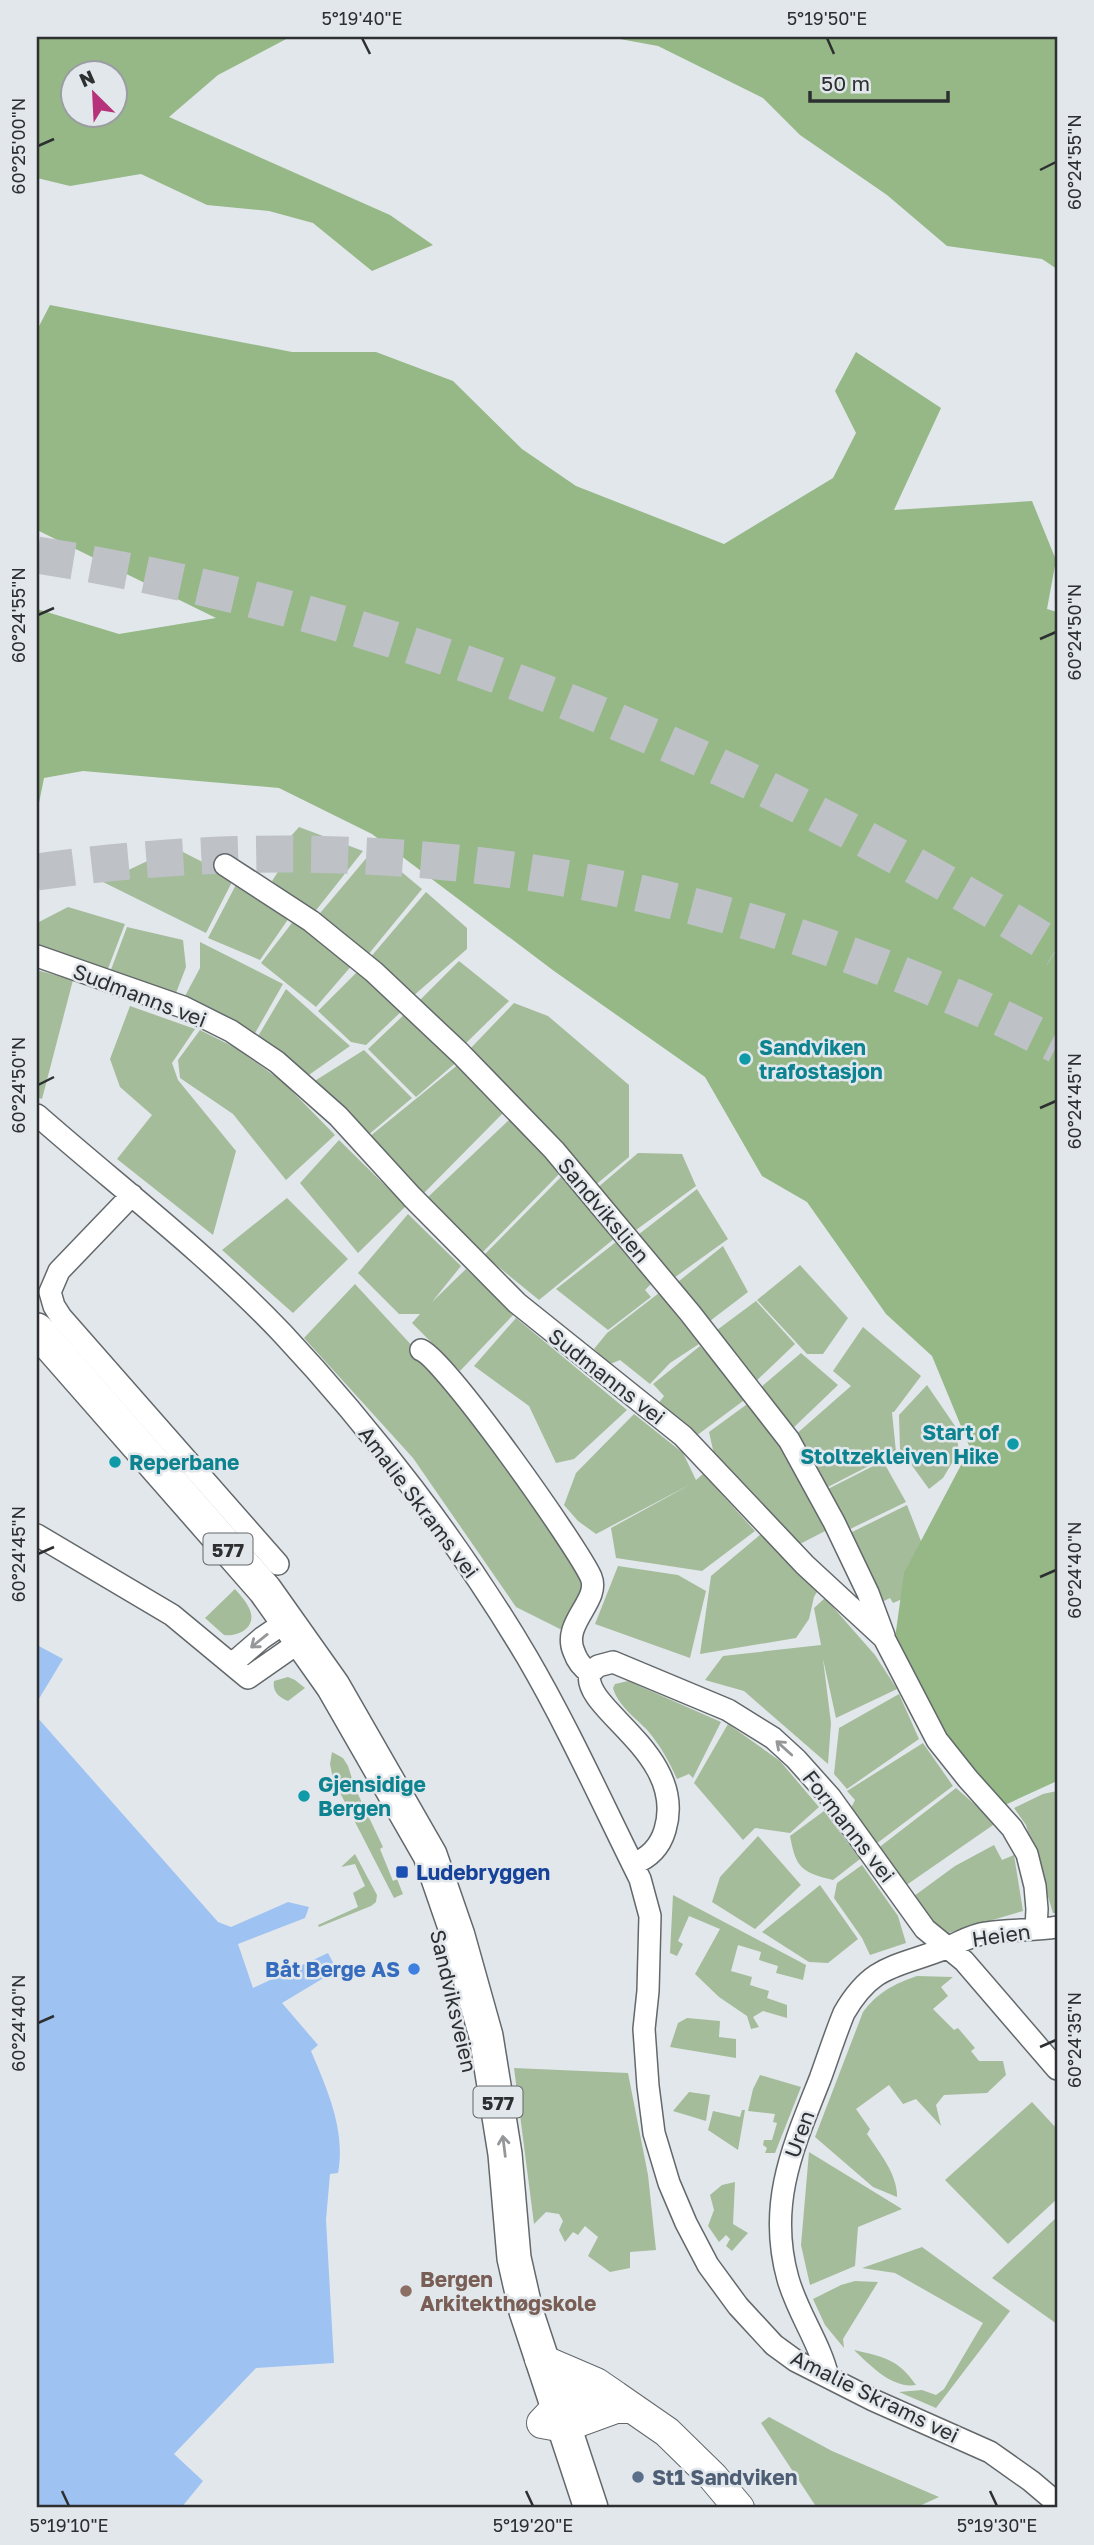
<svg xmlns="http://www.w3.org/2000/svg" width="1094" height="2545" font-family="'Golos Text',sans-serif">
  <style>
    .green { fill: #a4bc9a }
    .forest { fill: #95b886; fill-rule: evenodd }
    .water { fill: #9ec2f1 }
    .lines { fill: none; stroke-linecap: round; stroke-linejoin: round }
    .trunk-tunnel { stroke: #bec2c7; stroke-width: 37; stroke-dasharray: 37 18; stroke-linecap: butt }
    .minor-casing { stroke: #63686b; stroke-width: 24 }
    .secondary-casing { stroke: #63686b; stroke-width: 32 }
    .primary-casing { stroke: #63686b; stroke-width: 36 }
    .minor { stroke: #fff; stroke-width: 21 }
    .secondary { stroke: #fff; stroke-width: 30 }
    .primary { stroke: #fff; stroke-width: 33 }
    .oneway { stroke: #969798 }
    .ticks { fill: none; stroke: #2d2f31; stroke-width: 2.5 }
    .culture-dot { fill: #0f9aa8; stroke: #e2e7ec; stroke-width: 2.5 }
    .transit-dot { fill: #1a4fb4; stroke: #e2e7ec; stroke-width: 2.5 }
    .shop-dot { fill: #3f7fe0; stroke: #e2e7ec; stroke-width: 2.5 }
    .education-dot { fill: #8d6e63; stroke: #e2e7ec; stroke-width: 2.5 }
    .service-dot { fill: #5c6f8a; stroke: #e2e7ec; stroke-width: 2.5 }
    .labels { text-anchor: middle; dominant-baseline: central; stroke-width: 5; stroke-linejoin: round; paint-order: stroke }
    .shield { fill: #e2e7ec; stroke: #636669; stroke-width: 2 }
    .shield-label { font-size: 19px; font-weight: bold; fill: #2d2f31 }
    .street-label { font-size: 21px; fill: #2d2f31; stroke: #e2e7ec }
    .culture-label { font-size: 21px; font-weight: bold; fill: #0d838f; stroke: #e2e7ec; text-anchor: start }
    .transit-label { font-size: 21px; font-weight: bold; fill: #164399; stroke: #e2e7ec; text-anchor: start }
    .shop-label { font-size: 21px; font-weight: bold; fill: #366cbe; stroke: #e2e7ec; text-anchor: end }
    .education-label { font-size: 21px; font-weight: bold; fill: #785e54; stroke: #e2e7ec; text-anchor: start }
    .service-label { font-size: 21px; font-weight: bold; fill: #4e5e75; stroke: #e2e7ec; text-anchor: start }
    .neatline { fill: none; stroke: #2d2f31; stroke-width: 2.5 }
    .ticks-label { font-size: 18px; text-anchor: middle; fill: #2d2f31 }
  </style>
  <rect width="100%" height="100%" fill="#e2e7ec"/>
  <!-- green -->
  <path class="green" d="M299,827L363,851L313,914L272,881L285,861L276,853Z
    M175,848L234,878L206,933L103,882Z
    M374,849L422,889L367,956L316,918Z
    M238,881L291,915L260,960L208,938Z
    M426,892L467,928V949L412,997L369,959Z
    M68,907L125,924L106,974L37,949V923Z
    M295,919L353,964L316,1007L261,963Z
    M127,927L183,940L186,967L176,993L109,975Z
    M200,942L283,984L254,1035L184,998L200,968Z
    M459,961L509,1001L464,1045L418,1002Z
    M360,969L405,1008L366,1045L351,1042L318,1011Z
    M37,970L73,980L42,1099L37,1097Z
    M286,989L350,1046L306,1077L257,1038Z
    M514,1003L548,1016L629,1085V1157L593,1187L469,1050Z
    M130,1006L195,1029L172,1063L178,1080L236,1151L213,1235L117,1159L152,1115L120,1087L110,1059Z
    M408,1011L459,1060L416,1097L368,1049Z
    M200,1030L236,1048L283,1082L335,1135L286,1180L233,1114L180,1078L178,1060Z
    M364,1050L412,1098L367,1136L313,1082Z
    M460,1063L507,1109L424,1193L369,1137Z
    M511,1118L561,1172L481,1254L428,1197Z
    M339,1140L406,1206L358,1253L300,1183Z
    M638,1153L682,1154L696,1186L632,1233L596,1189Z
    M563,1175L615,1238L539,1300L484,1255Z
    M697,1189L728,1239L671,1280L634,1238Z
    M287,1198L348,1259L293,1313L222,1250Z
    M408,1214L461,1266L432,1302L466,1269L514,1314L460,1371L412,1323L420,1314H399L358,1273Z
    M616,1242L634,1265L638,1262L653,1282L645,1290L651,1297L608,1330L556,1289Z
    M723,1246L748,1292L706,1324L674,1285Z
    M800,1265L848,1318L823,1354H807L757,1300Z
    M355,1284L464,1402L588,1580L566,1632L516,1607L413,1458L304,1338Z
    M659,1293L699,1344L670,1363L650,1384L620,1360L610,1364L594,1349L607,1333Z
    M756,1301L795,1344L754,1383L713,1333Z
    M516,1318L627,1410L574,1459L556,1463L529,1406L474,1366Z
    M863,1327L921,1376L894,1412H892L896,1452L824,1489L794,1436L851,1386L833,1371Z
    M700,1346L747,1398L696,1436L658,1404L664,1396L653,1384Z
    M801,1353L838,1385L790,1431L760,1388Z
    M927,1385L955,1426L959,1451L943,1478L929,1489L900,1449L899,1415Z
    M750,1402L794,1460L831,1528L798,1545L715,1459L709,1432Z
    M634,1414L683,1453L696,1480L703,1474L755,1531L702,1571L616,1558L611,1528L693,1483L596,1534L578,1521L564,1505L576,1473Z
    M883,1461L906,1502L844,1532L826,1490Z
    M907,1505L926,1554L907,1597L893,1603L890,1598L882,1602L846,1535Z
    M761,1534L818,1590L814,1597L809,1619L796,1638L700,1654L711,1576Z
    M618,1566L678,1575L706,1591L690,1658L595,1624Z
    M235,1589C240,1595 246,1601 249,1608C258,1626 240,1637 224,1635L205,1618Z
    M825,1598L875,1655L897,1689L836,1718L823,1659L831,1723L828,1764L744,1691L705,1680L723,1656L821,1645L814,1608Z
    M288,1677L295,1680L305,1688L288,1701C279,1698 272,1691 274,1681Z
    M628,1681L721,1722L693,1778L689,1774L677,1779C670,1763 660,1745 648,1731C636,1718 618,1706 613,1688L615,1684Z
    M899,1694L919,1739L847,1789L834,1774L839,1728Z
    M728,1724L780,1761L819,1807L790,1833L755,1828L743,1840L694,1783Z
    M923,1743L953,1786L876,1844L851,1808L855,1800L847,1791Z
    M332,1752L343,1758L348,1766L355,1788L383,1847L380,1849L393,1881L397,1879L403,1894L394,1898L333,1779L330,1764Z
    M956,1788L996,1823L905,1886L877,1849Z
    M1057,1791V1913H1053L1026,1825L1014,1808L1043,1794Z
    M824,1811L860,1859L833,1880C801,1872 796,1868 790,1836Z
    M758,1836L801,1885L755,1929L712,1902L720,1877Z
    M994,1845L1002,1860L1014,1855L1023,1911L945,1934L910,1899L955,1866Z
    M355,1854L377,1895L376,1902L371,1906L319,1927L318,1925L358,1907L353,1893L365,1886L355,1864L341,1867Z
    M862,1865L898,1916L906,1943L870,1955L862,1938L834,1898L837,1883Z
    M820,1885L858,1939L828,1963L809,1962L762,1932Z
    M673,1895L806,1965L803,1980L776,1973L778,1966L759,1960L761,1952L738,1945L731,1971L752,1977L750,1985L769,1991L767,1998L787,2005V2018L763,2011L753,2017L759,2027L751,2029L747,2016L719,1997L695,1974L720,1929L689,1916L678,1941L683,1944L677,1956L670,1953Z
    M917,1976L953,1977L941,1987L948,1996L933,2009L954,2030L958,2028L975,2048L971,2051L979,2061H1003L1006,2075L987,2093L944,2095L936,2105L941,2126L916,2099L903,2104L889,2085L856,2109L870,2129L867,2134C879,2152 898,2175 897,2197L873,2187L815,2137L863,2012C878,1992 894,1984 917,1976Z
    M687,2018L720,2021L719,2037L736,2039V2058L670,2047L678,2023Z
    M514,2068L628,2073L648,2175L656,2250L630,2252V2268L610,2272L588,2256L598,2237L585,2226L578,2235L573,2232L565,2242L559,2230L563,2221L559,2214L546,2212L534,2224Z
    M760,2075L801,2087L775,2153H765L767,2148L763,2145L764,2140H772L777,2123L773,2122L775,2114L748,2111L753,2089Z
    M689,2092L710,2095L706,2121L673,2111Z
    M1032,2102L1057,2129V2199L1008,2244L945,2180Z
    M742,2110H745L738,2150L708,2130L713,2111L740,2117Z
    M809,2152L902,2209L858,2227L855,2266L810,2285L801,2245Z
    M735,2182L733,2224L748,2233L732,2251L726,2246L730,2239L726,2235L719,2242L708,2226L714,2210L710,2195L722,2185Z
    M1057,2217V2324L992,2278Z
    M922,2247L1010,2311L936,2408L899,2392L922,2390L936,2395L944,2389L983,2323L895,2273L862,2268Z
    M855,2281L878,2282L843,2339L844,2348L825,2325L813,2299L841,2285Z
    M854,2350C884,2357 898,2359 916,2385C892,2389 870,2365 854,2350Z
    M769,2417L832,2451L939,2497L915,2508H817L761,2423Z"/>
  <!-- forest -->
  <path class="forest" d="M37,37H290L218,75L169,117L390,215L433,245L372,271L313,223L269,211L207,205L141,174L70,186L37,178ZM74,74H116V116H74Z
    M609,37H1057V269L1042,259L947,246L887,195L800,135L763,98L658,46Z
    M50,305L292,352H376L453,381L522,449L576,486L724,544L833,478L856,433L835,391L856,352L941,408L894,510L1032,501L1056,560L1047,609L1057,612V1781L994,1810L892,1660L904,1573L970,1448L932,1356L886,1314L807,1202L762,1176L705,1077L554,971L372,834L279,788L83,771L44,778L37,813V609L119,634L216,618L37,530V330Z"/>
  <!-- water -->
  <path class="water" d="M37,1645L63,1659L37,1702Z
    M37,1717L218,1922L231,1927L288,1902L309,1907L305,1918L238,1944L253,1988L328,1953L337,1970L282,2003L318,2045L311,2051C327,2089 346,2130 338,2173L330,2174L326,2220L334,2363L256,2368L174,2454L203,2481L181,2508H37Z"/>
  <g class="lines">
    <!-- trunk-tunnel -->
    <path class="trunk-tunnel" d="M37,555C400,612 746,757 1057,949
      M37,872C398,820 732,881 1057,1045"/>
    <!-- minor casing -->
    <g class="minor-casing">
      <path id="minor" d="M225,865L311,921L374,972L460,1053L554,1150L690,1313L789,1440L834,1522L868,1593L884,1636
        M37,956L183,1007L231,1031L277,1062L338,1116L412,1197L517,1303L683,1436L805,1565L884,1638L937,1740L968,1779L1012,1828L1027,1854L1035,1886L1037,1909L1036,1929
        M37,1115C119,1187 206,1253 282,1333C372,1429 460,1544 527,1657C569,1729 603,1805 640,1879L650,1916L648,1991L644,2029L648,2086L654,2133L669,2183L686,2223L708,2265L738,2306L774,2345L796,2361L873,2400L990,2452L1031,2481L1057,2503
        M132,1195L59,1271L50,1292L54,1306L61,1317L278,1564
        M421,1350C445,1359 577,1546 591,1577C601,1601 561,1623 574,1652C577,1661 583,1668 590,1673
        M37,1535L172,1615L248,1678L301,1641
        M233,1663L262,1638L287,1621
        M590,1673L598,1666L613,1662L728,1710L773,1738L796,1759L830,1797L925,1929L964,1961L1057,2069
        M590,1673C580,1709 688,1753 665,1830C660,1847 649,1858 633,1864
        M828,2377C820,2343 798,2314 788,2279C767,2204 793,2147 820,2079C828,2057 835,2035 844,2013C873,1963 896,1968 946,1948C959,1943 971,1935 986,1933C1010,1929 1034,1931 1057,1927"/>
    </g>
    <!-- secondary casing -->
    <g class="secondary-casing">
      <path id="secondary" d="M540,2359L596,2383L615,2396
        M542,2423L557,2407L580,2398L615,2396L667,2432L713,2477L739,2508
        M542,2423L564,2427L616,2408H630"/>
    </g>
    <!-- primary casing -->
    <g class="primary-casing">
      <path id="primary" d="M37,1330L265,1590L333,1686L430,1855L458,1936L486,2036L505,2154L514,2258L526,2311L591,2508"/>
    </g>
    <!-- minor -->
    <use href="#minor" class="minor"/>
    <!-- secondary -->
    <use href="#secondary" class="secondary"/>
    <!-- primary -->
    <use href="#primary" class="primary"/>
  </g>
  <!-- one-way arrows -->
  <defs><path id="oneway-shaft" d="M-6 0H5M1.5-3L5.5 0L1.5 3" fill="none" stroke-width="1.6" stroke-linecap="round" stroke-linejoin="round" transform="scale(1.75)"/></defs>
  <g class="oneway">
    <use href="#oneway-shaft" transform="translate(259 1641) rotate(141)"/>
    <use href="#oneway-shaft" transform="translate(784 1748) rotate(-138)"/>
    <use href="#oneway-shaft" transform="translate(504 2146) rotate(-97)"/>
  </g>
  <!-- ticks -->
  <path class="ticks" d="M362,38L370,54M827,38L834,54M38,146L54,139M1040,170L1056,162M38,615L54,608M1040,639L1056,632M38,1085L54,1077M1040,1108L1056,1101M38,1554L54,1547M1040,1577L1056,1570M38,2023L54,2016M1040,2047L1056,2040M62,2491L69,2506M526,2491L533,2506M990,2491L997,2506"/>
  <!-- markers -->
  <g class="culture-dot">
    <circle cx="745" cy="1059" r="7"/>
    <circle cx="1013" cy="1444" r="7"/>
    <circle cx="115" cy="1462" r="7"/>
    <circle cx="304" cy="1796" r="7"/>
  </g>
  <rect class="transit-dot" x="395" y="1865" width="14" height="14" rx="3.5"/>
  <circle class="shop-dot" cx="414" cy="1969" r="7"/>
  <circle class="education-dot" cx="406" cy="2291" r="7"/>
  <circle class="service-dot" cx="638" cy="2477" r="7"/>
  <g class="labels">
    <!-- shield labels -->
    <g class="shield">
      <rect x="203.5" y="1533.5" width="49" height="31" rx="5"/>
      <rect x="473.5" y="2086.5" width="49" height="31" rx="5"/>
    </g>
    <g class="shield-label">
      <text x="228" y="1549">577</text>
      <text x="498" y="2102">577</text>
    </g>
    <!-- street labels -->
    <g class="street-label">
      <text transform="translate(140 995) rotate(21)">Sudmanns vei</text>
      <text transform="translate(604 1210) rotate(50)">Sandvikslien</text>
      <text transform="translate(607 1376) rotate(38)">Sudmanns vei</text>
      <text transform="translate(419 1502) rotate(53)">Amalie Skrams vei</text>
      <text transform="translate(849 1826) rotate(52)">Formanns vei</text>
      <text transform="translate(1001 1935) rotate(-8)">Heien</text>
      <text transform="translate(454 2001) rotate(77)">Sandviksveien</text>
      <text transform="translate(799 2134) rotate(-70)">Uren</text>
      <text transform="translate(875 2396) rotate(26)">Amalie Skrams vei</text>
    </g>
    <!-- culture labels -->
    <g class="culture-label">
      <text x="759" y="1047">Sandviken<tspan x="759" dy="24">trafostasjon</tspan></text>
      <text x="999" y="1432" text-anchor="end">Start of<tspan x="999" dy="24">Stoltzekleiven Hike</tspan></text>
      <text x="129" y="1462">Reperbane</text>
      <text x="318" y="1784">Gjensidige<tspan x="318" dy="24">Bergen</tspan></text>
    </g>
    <!-- transit labels -->
    <g class="transit-label">
      <text x="416" y="1872">Ludebryggen</text>
    </g>
    <!-- shop labels -->
    <g class="shop-label">
      <text x="400" y="1969">Båt Berge AS</text>
    </g>
    <!-- education labels -->
    <g class="education-label">
      <text x="420" y="2279">Bergen<tspan x="420" dy="24">Arkitekthøgskole</tspan></text>
    </g>
    <!-- service labels -->
    <g class="service-label">
      <text x="652" y="2477">St1 Sandviken</text>
    </g>
  </g>
  <!-- border -->
  <rect width="1094" height="2545" fill="none" stroke="#e2e7ec" stroke-width="77"/>
  <!-- north arrow -->
  <g transform="translate(94 94) rotate(336)"><circle r="33" fill="#e2e7ec" stroke="#9a9da1" stroke-width="2"/>
  <path d="M0-5L12 26L0 18L-12 26Z" fill="#b6337b"/>
  <text y="-10" font-size="19" font-weight="bold" text-anchor="middle" fill="#2d2f31">N</text>
  </g>
  <!-- scale -->
  <path d="M810 91v10h138v-10" fill="none" stroke="#2d2f31" stroke-width="3.5"/>
  <text x="821" y="91" font-size="21" fill="#2d2f31" stroke="#e2e7ec" stroke-width="5" paint-order="stroke">50 m</text>
  <rect x="38" y="38" width="1018" height="2468" class="neatline"/>
  <g class="ticks-label">
    <text x="362" y="25">5°19'40"E</text>
    <text x="827" y="25">5°19'50"E</text>
    <text transform="translate(19 146) rotate(-90)" y="6">60°25'00"N</text>
    <text transform="translate(1075 162) rotate(-90)" y="6">60°24'55"N</text>
    <text transform="translate(19 615) rotate(-90)" y="6">60°24'55"N</text>
    <text transform="translate(1075 632) rotate(-90)" y="6">60°24'50"N</text>
    <text transform="translate(19 1085) rotate(-90)" y="6">60°24'50"N</text>
    <text transform="translate(1075 1101) rotate(-90)" y="6">60°24'45"N</text>
    <text transform="translate(19 1554) rotate(-90)" y="6">60°24'45"N</text>
    <text transform="translate(1075 1570) rotate(-90)" y="6">60°24'40"N</text>
    <text transform="translate(19 2023) rotate(-90)" y="6">60°24'40"N</text>
    <text transform="translate(1075 2040) rotate(-90)" y="6">60°24'35"N</text>
    <text x="69" y="2532">5°19'10"E</text>
    <text x="533" y="2532">5°19'20"E</text>
    <text x="997" y="2532">5°19'30"E</text>
  </g>
</svg>
